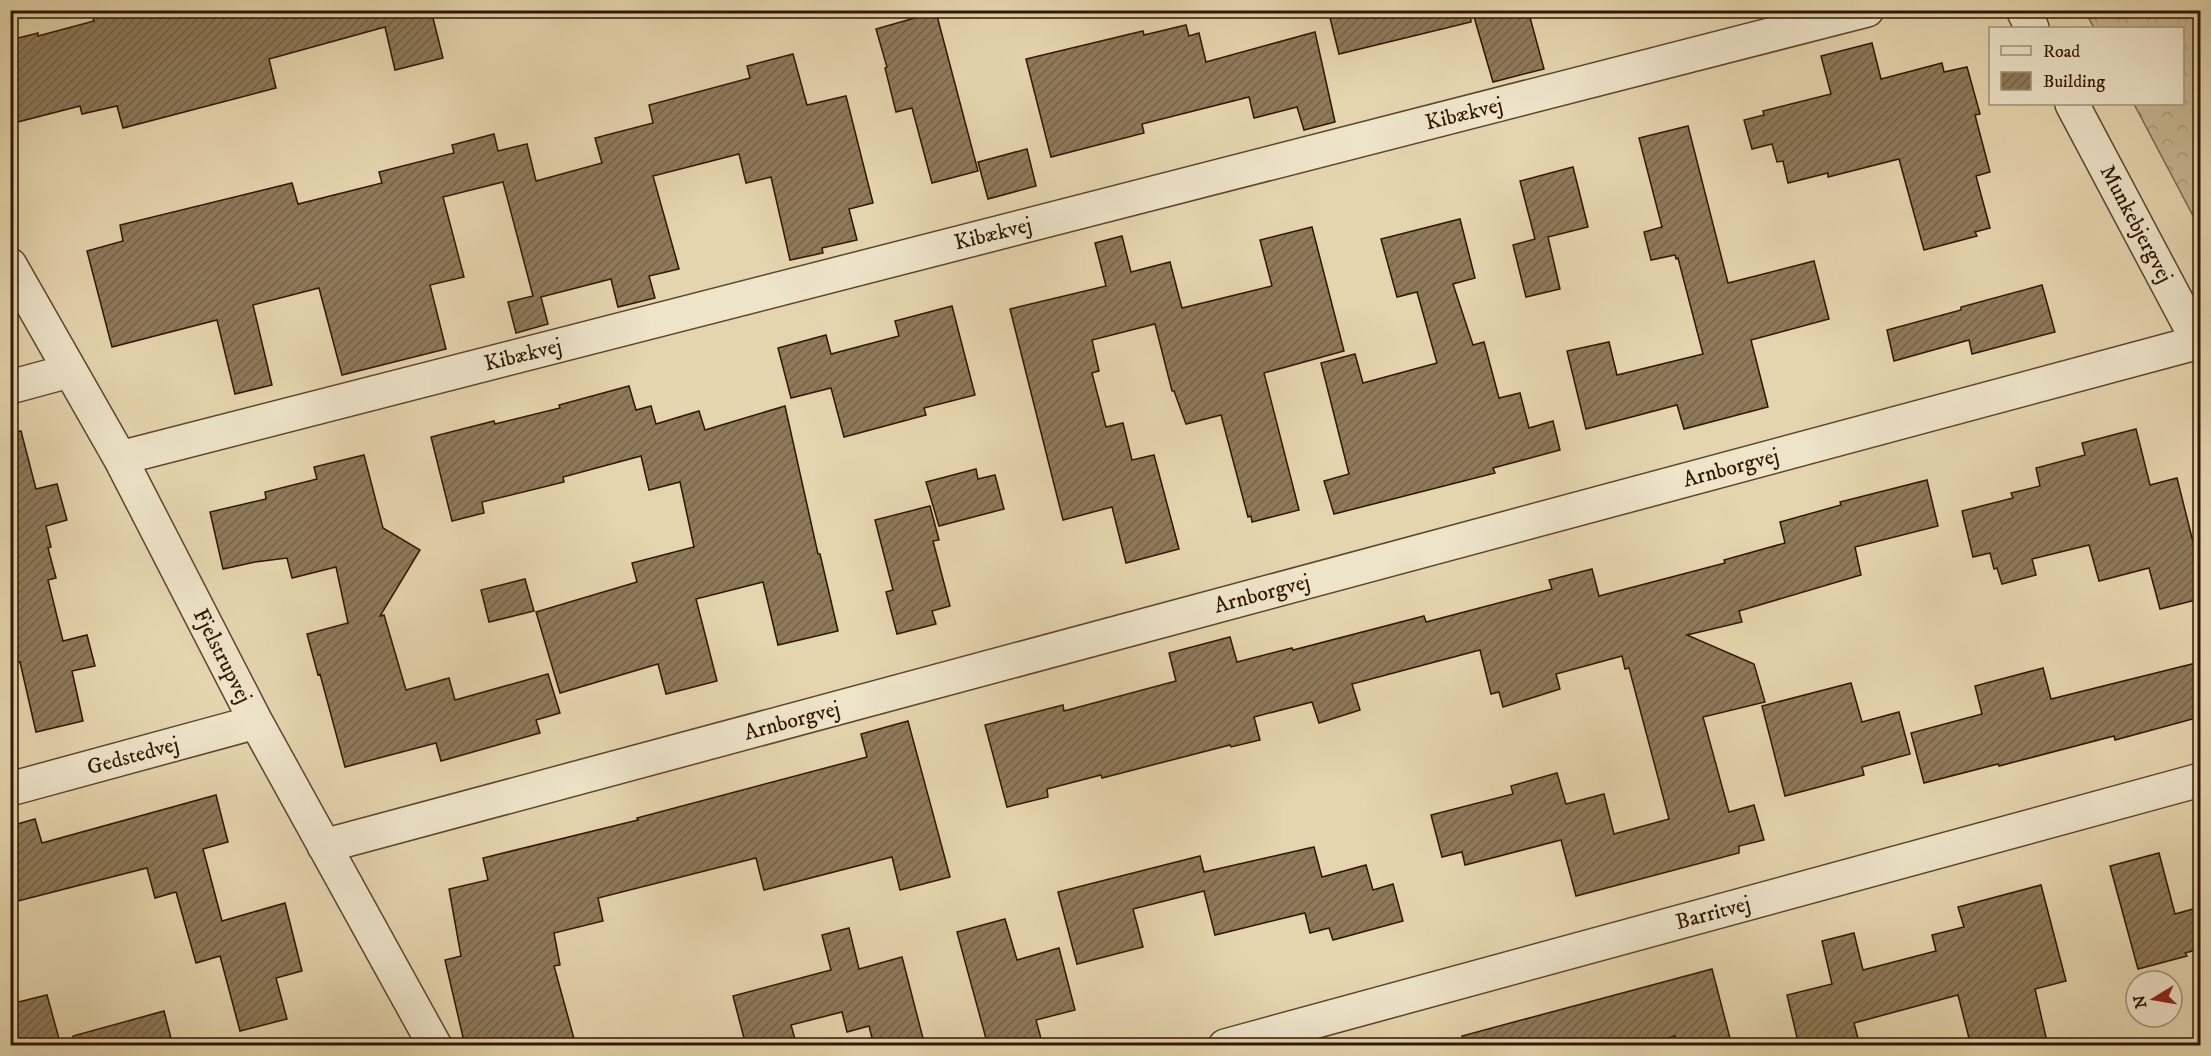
<svg xmlns="http://www.w3.org/2000/svg" width="2211" height="1056" font-family="'IM FELL DW Pica',serif">
  <style>
    .forest { fill: url(#forest-crowns); stroke: #7b6648; stroke-width: 1.5 }
    .building { fill: url(#building-hatch); stroke: #301700; stroke-width: 1.5 }
    .lines { fill: none; stroke-linecap: round; stroke-linejoin: round }
    .street-casing { stroke: #5d462c; stroke-width: 36 }
    .street { stroke: #eee4ca; stroke-width: 33 }
    .labels { text-anchor: middle; dominant-baseline: central; stroke-width: 4.5; stroke-linejoin: round; paint-order: stroke }
    .street-label { font-size: 22px; fill: #301700; stroke: #eee4ca }
  </style>
  <defs>
    <pattern id="forest-crowns" width="20" height="18" patternUnits="userSpaceOnUse" patternTransform="scale(1.5)"><rect width="20" height="18" fill="#c6b590"/><path d="M2 6a3 3 0 1 1 6 0M12 15a3 3 0 1 1 6 0" fill="none" stroke="#aa9b7a"/></pattern>
    <pattern id="building-hatch" width="6" height="6" patternUnits="userSpaceOnUse" patternTransform="scale(1.5)"><rect width="6" height="6" fill="#8e7a5a"/><path d="M-1 1l2-2M0 6l6-6M5 7l2-2" fill="none" stroke="#746348"/></pattern>
  </defs>
  <rect width="100%" height="100%" fill="#e5d5ae"/>
  <filter id="stains"><feTurbulence type="fractalNoise" baseFrequency=".00333" numOctaves="4"/><feColorMatrix values="0 0 0 0 .2 0 0 0 0 .09 0 0 0 0 .02 0 0 0 .5 -.17"/></filter>
  <radialGradient id="worn" r=".72"><stop offset=".6" stop-color="#630" stop-opacity="0"/><stop offset="1" stop-color="#630" stop-opacity=".3"/></radialGradient>
  <!-- forest -->
  <path class="forest" d="M2085,11H2200V229L2134,104H2182V28H2094Z"/>
  <!-- building -->
  <path class="building" d="M109,10H431L443,58L395,70L385,27L269,59L276,88L123,128L117,106L82,114L80,106L10,124V40L38,33V36L94,21L92,15Z
    M1328,10H1470L1471,22L1339,54Z
    M1472,10H1528L1544,69L1493,82Z
    M936,12L978,171L932,183L912,108L896,112L885,68L887,67L876,29Z
    M1186,25L1189,36L1199,33L1206,62L1315,32L1335,122L1304,130L1297,107L1254,118L1249,97L1142,124L1144,133L1051,157L1026,59L1143,31L1144,35Z
    M1872,43L1881,79L1942,63L1944,72L1967,67L1980,114L1975,115L1990,172L1976,176L1990,228L1975,232L1977,236L1924,250L1899,159L1828,177V173L1788,183L1783,161L1777,162L1772,144L1752,149L1744,120L1764,115L1763,111L1831,94L1821,56Z
    M793,54L807,105L846,96L873,203L849,209L857,240L822,248L823,253L790,260L771,177L746,183L739,154L653,176L679,269L649,276L655,298L618,307L611,279L541,297L548,324L516,333L508,302L533,296L503,182L443,197L464,277L430,285L446,349L342,375L319,288L253,305L272,385L235,394L217,320L112,347L87,251L123,241L120,225L292,183L298,204L382,183L379,172L454,153L452,145L494,134L498,151L527,144L536,181L602,163L595,138L653,123L649,105L750,78L747,66Z
    M1688,126L1728,283L1814,261L1829,319L1751,340L1768,407L1684,429L1677,405L1586,429L1567,351L1609,342L1617,375L1703,354L1678,258L1676,259L1675,255L1651,260L1644,232L1662,227L1639,138Z
    M1027,149L1036,186L988,199L978,162Z
    M1573,167L1588,227L1548,237L1560,289L1526,297L1513,245L1535,239L1520,181Z
    M1460,219L1475,278L1453,284L1473,345L1484,342L1499,398L1520,393L1529,428L1553,421L1560,450L1493,468L1495,473L1334,514L1324,481L1349,474L1321,363L1355,354L1363,383L1437,363L1417,292L1397,297L1381,239Z
    M1312,227L1344,351L1264,373L1299,510L1252,522L1251,516L1248,517L1221,415L1186,424L1174,391H1172L1155,324L1092,340L1099,371L1092,373L1106,427L1123,423L1132,460L1154,455L1179,549L1126,563L1112,507L1063,520L1010,309L1106,286L1095,243L1122,236L1131,272L1170,262L1182,308L1272,286L1260,240Z
    M2042,285L2055,332L1972,354L1969,340L1894,361L1887,330L1961,310V307Z
    M952,306L975,395L924,408L926,415L844,437L831,388L791,398L778,348L826,335L831,354L899,336L895,321Z
    M629,386L636,410L651,406L656,424L699,411L705,430L785,406L818,554H820L838,631L778,645L763,582L696,599L717,681L666,694L658,664L560,693L536,612L637,582L632,563L694,547L680,482L649,490L641,456L563,477L564,482L482,502L484,513L452,521L431,437L494,421L495,424L560,408L559,405Z
    M2136,429L2150,485L2177,478L2194,546L2200,544V599L2160,609L2149,568L2099,581L2089,545L2032,559L2036,575L2002,584L1997,568L1994,569L1990,553L1973,557L1962,511L2013,498L2011,493L2040,486L2036,468L2085,455L2082,443Z
    M21,431L36,489L57,484L67,520L46,526L51,547L48,548L56,578L48,580L63,641L87,635L95,666L72,671L83,721L36,732L20,662L10,664V432Z
    M364,455L383,528L420,550L380,616L384,615L406,690L449,678L455,700L548,674L560,713L536,720L540,733L441,761L436,743L345,767L320,674L318,675L307,634L348,623L336,567L292,578L287,558L255,562L223,569L210,512L266,499L265,492L317,479L314,467Z
    M976,469L978,479L995,475L1004,509L939,526L926,482Z
    M1927,480L1938,526L1855,547L1861,575L1739,611L1742,622L1687,635L1754,664L1765,702L1703,717L1729,812L1754,805L1764,840L1739,846V853L1576,896L1561,840L1465,865L1462,852L1442,857L1431,815L1513,794L1511,786L1557,773L1566,804L1604,794L1614,834L1669,819L1629,668L1625,669L1622,656L1556,674L1560,689L1503,707L1499,692L1491,694L1480,650L1352,684L1360,710L1319,723L1312,702L1254,717L1260,740L1231,747L1230,745L1102,778L1101,775L1047,789L1048,797L1007,807L985,725L1063,705L1064,711L1176,681L1169,653L1230,637L1237,662L1292,648L1293,650L1424,616L1426,622L1552,589L1549,580L1592,569L1599,596L1725,563L1724,560L1785,543L1780,522L1841,505L1840,502Z
    M930,506L939,540L933,541L950,606L932,611L936,624L897,634L886,592L893,590L875,520Z
    M525,579L534,611L489,622L481,590Z
    M2200,662V717L2115,740L2114,736L1999,766L1998,764L1924,783L1911,733L1982,714L1975,686L2043,668L2051,699Z
    M1851,683L1862,722L1899,712L1910,754L1862,767L1864,775L1785,796L1762,706Z
    M908,721L950,877L900,890L892,857L764,890L756,858L598,898L603,921L554,933L560,965L554,966L576,1046H508L506,1039L477,1046H465L445,960L461,956L449,889L488,880L483,858L638,820L637,818L867,757L861,734Z
    M216,795L228,842L203,849L222,921L285,903L302,971L276,978L287,1019L240,1031L220,956L196,963L176,892L155,898L147,868L10,903V826L35,819L42,843Z
    M1314,847L1322,877L1366,865L1373,890L1393,884L1403,921L1333,940L1329,928L1310,933L1305,913L1215,935L1204,891L1133,909L1143,947L1077,964L1058,892L1200,856L1204,872Z
    M2159,853L2175,914L2193,909L2200,938V949L2185,953L2187,956L2138,969L2110,866Z
    M2041,885L2066,981L2035,989L2048,1046H1971L1958,995L1854,1023L1860,1046H1799L1787,995L1832,984L1822,941L1854,933L1863,970L1936,951L1932,935L1964,927L1958,907Z
    M1005,919L1017,960L1059,948L1075,1010L1036,1020L1043,1046H988L957,932Z
    M849,928L859,969L902,957L925,1046H874L869,1026L847,1032L842,1012L791,1025L797,1046H746L733,996L831,970L822,935Z
    M1712,969L1732,1046H1677L1675,1036L1639,1046H1463L1462,1036Z
    M47,995L61,1046H10V1004Z
    M164,1011L173,1046H74L73,1036Z"/>
  <g class="lines">
    <!-- street casing -->
    <g class="street-casing">
      <path id="street" d="M2023,10L2032,28
        M2072,104L2200,345
        M10,265L120,458L256,722L435,1046
        M10,387L69,371
        M120,458L1867,10
        M10,789L256,722
        M324,846L2199,342
        M1225,1046L2200,780"/>
    </g>
    <!-- street -->
    <use href="#street" class="street"/>
  </g>
  <g class="labels">
    <!-- street labels -->
    <g class="street-label">
      <text transform="translate(1464 114) rotate(-14)">Kibækvej</text>
      <text transform="translate(2136 224) rotate(62)">Munkebjergvej</text>
      <text transform="translate(993 234) rotate(-14)">Kibækvej</text>
      <text transform="translate(523 355) rotate(-14)">Kibækvej</text>
      <text transform="translate(1731 468) rotate(-15)">Arnborgvej</text>
      <text transform="translate(1262 594) rotate(-15)">Arnborgvej</text>
      <text transform="translate(222 656) rotate(63)">Fjelstrupvej</text>
      <text transform="translate(792 721) rotate(-15)">Arnborgvej</text>
      <text transform="translate(133 756) rotate(-15)">Gedstedvej</text>
      <text transform="translate(1713 913) rotate(-15)">Barritvej</text>
    </g>
  </g>
  <!-- margin -->
  <rect width="2211" height="1056" fill="none" stroke="#e5d5ae" stroke-width="36"/>
  <rect x="12" y="12" width="2187" height="1032" fill="none" stroke="#301700" stroke-width="3"/>
  <rect x="18" y="18" width="2175" height="1020" fill="none" stroke="#301700" stroke-width="1.5"/>
  <!-- legend -->
  <rect x="1989" y="27" width="195" height="78" fill="#eee4ca" stroke="#a29279" stroke-width="1.5"/>
  <rect x="2001" y="46" width="30" height="9" fill="#eee4ca" stroke="#a29279" stroke-width="1.5"/>
  <text x="2043" y="57" font-size="18" fill="#301700">Road</text>
  <rect x="2001" y="72" width="30" height="18" fill="url(#building-hatch)" stroke="#a29279" stroke-width="1.5"/>
  <text x="2043" y="87" font-size="18" fill="#301700">Building</text>
  <!-- north arrow -->
  <g transform="translate(2154 999) rotate(259)"><circle r="28" fill="#eee4ca" stroke="#a29279" stroke-width="1.5"/>
  <path d="M0-4.5L10 22L0 15L-10 22Z" fill="#8f2418"/>
  <text y="-9" font-size="16" font-weight="bold" text-anchor="middle" fill="#301700">N</text>
  </g>
  <rect width="100%" height="100%" filter="url(#stains)"/>
  <rect width="100%" height="100%" fill="url(#worn)"/>
</svg>
